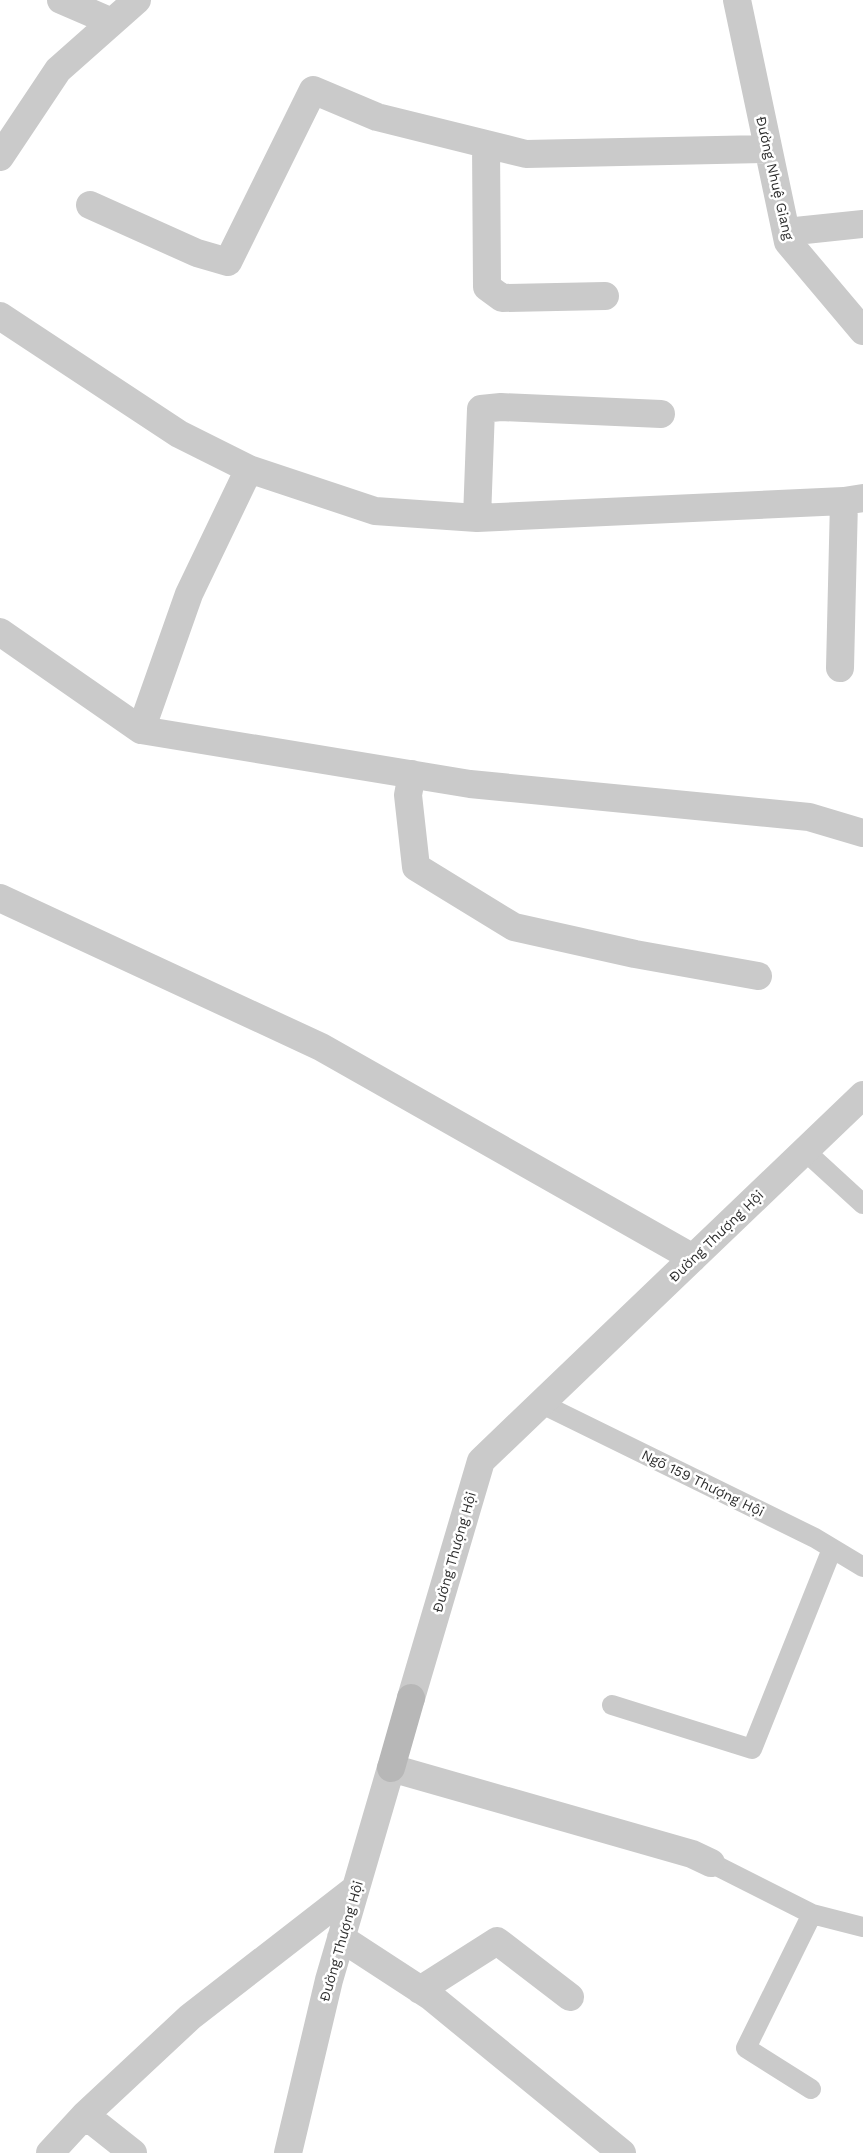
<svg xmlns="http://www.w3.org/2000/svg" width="863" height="2153" font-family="'Work Sans',sans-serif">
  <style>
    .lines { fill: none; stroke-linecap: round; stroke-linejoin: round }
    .lane { stroke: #cacaca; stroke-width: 20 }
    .street { stroke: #cacaca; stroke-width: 28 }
    .secondary { stroke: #b7b7b7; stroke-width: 28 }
    .labels { text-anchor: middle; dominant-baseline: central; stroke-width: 5; stroke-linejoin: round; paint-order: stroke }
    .street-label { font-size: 14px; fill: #2d2d2d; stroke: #fff }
  </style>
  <rect width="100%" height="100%" fill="#fff"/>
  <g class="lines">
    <!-- lane -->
    <path class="lane" d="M805,1151L863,1204
      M540,1403L815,1538L863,1567
      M612,1705L752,1749L832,1549
      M711,1863L812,1914L863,1927
      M811,2089L746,2048L812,1914"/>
    <!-- street -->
    <path class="street" d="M61,0L112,22
      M737,0L788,242L863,331
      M486,144L487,287L502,298L605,296
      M0,157L58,70L137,0
      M90,205L197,253L228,262L313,90L377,117L526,154L768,149
      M786,232L863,224
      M0,316L179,434L249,469L375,511L477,518L844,501L863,498
      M477,518L481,409L501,407L661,414
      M0,632L141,730L470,784L809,817L863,833
      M840,668L844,501
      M141,730L189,594L249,469
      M412,774L408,795L416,867L514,927L635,954L758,976
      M0,898L321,1047L693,1258
      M411,1698L481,1461L863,1095
      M341,1938L430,1996L622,2153
      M420,1990L497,1941L570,1997
      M50,2153L85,2115
      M133,2153L85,2115L190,2017L355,1889
      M288,2153L329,1980L391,1768L692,1854L711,1863"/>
    <!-- secondary -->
    <path class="secondary" d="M391,1768L411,1698"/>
  </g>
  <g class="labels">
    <!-- street labels -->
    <g class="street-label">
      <text transform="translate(775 178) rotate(77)">Đường Nhuệ Giang</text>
      <text transform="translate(716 1236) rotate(-44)">Đường Thượng Hội</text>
      <text transform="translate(703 1483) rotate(26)">Ngõ 159 Thượng Hội</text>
      <text transform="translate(454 1552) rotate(-74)">Đường Thượng Hội</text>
      <text transform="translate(341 1941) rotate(-74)">Đường Thượng Hội</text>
    </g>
  </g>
</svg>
